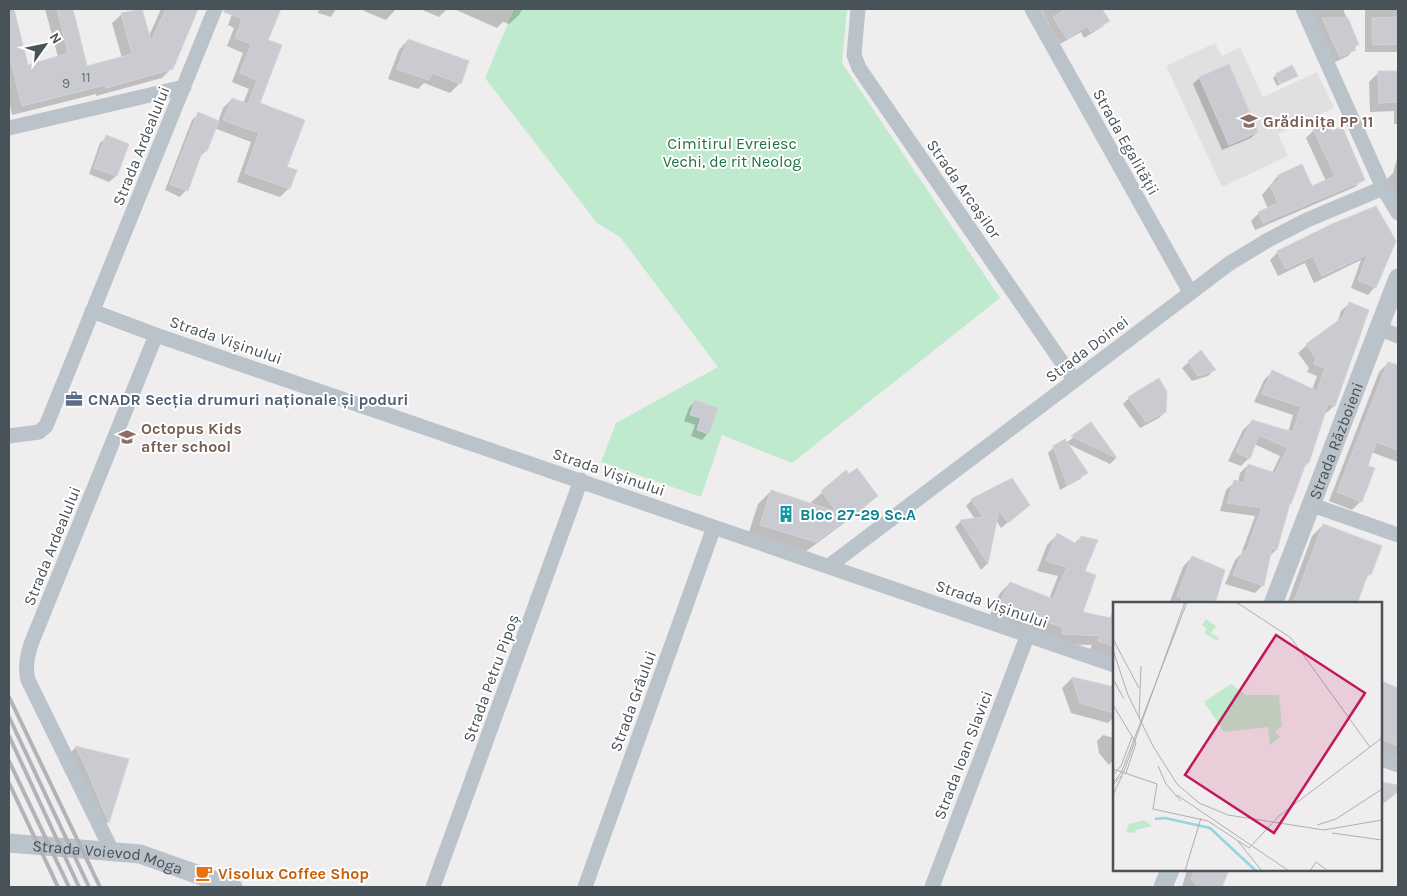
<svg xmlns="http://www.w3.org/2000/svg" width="1407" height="896" font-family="Karla,sans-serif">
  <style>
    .education { fill: #e1dfdf }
    .green { fill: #c0eacd }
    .shadow { fill: #0003 }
    .building { fill: #c9cbd0; stroke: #d2d4d8 }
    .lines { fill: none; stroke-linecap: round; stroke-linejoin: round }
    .minor { stroke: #bac3c9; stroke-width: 15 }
    .tertiary { stroke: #bac3c9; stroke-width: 19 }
    .rail { stroke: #b0b3b7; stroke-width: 4 }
    .labels { text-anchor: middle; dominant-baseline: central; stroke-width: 4; stroke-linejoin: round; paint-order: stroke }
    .number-label { font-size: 14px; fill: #687077 }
    .education-label { font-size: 16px; font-weight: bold; fill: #785e54; stroke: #fff; text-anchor: start }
    .street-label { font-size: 16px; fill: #485259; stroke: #fff }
    .park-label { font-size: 16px; fill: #207244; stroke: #fff }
    .service-label { font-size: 16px; font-weight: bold; fill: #4e5e75; stroke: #fff; text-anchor: start }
    .culture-label { font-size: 16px; font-weight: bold; fill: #0d838f; stroke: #fff; text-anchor: start }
    .food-label { font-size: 16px; font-weight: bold; fill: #c56008; stroke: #fff; text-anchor: start }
    .inset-river { fill: none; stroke: #91d7e2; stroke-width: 2.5 }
    .inset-road { fill: none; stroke: #adafb2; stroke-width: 1 }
    .view { fill: #c2185b; fill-opacity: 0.15; stroke: #c2185b; stroke-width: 2.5 }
    .inset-edge { fill: none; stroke: #485259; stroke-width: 2.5 }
  </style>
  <rect width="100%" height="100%" fill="#f0edee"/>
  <!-- education -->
  <path class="education" d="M1215,43L1222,56L1240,47L1263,97L1317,72L1334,108L1278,134L1288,156L1222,187L1166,66Z"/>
  <!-- green -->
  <path class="green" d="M514,9H847L842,63L1000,298L792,463L722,435L701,497L601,462L616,423L718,367L620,237L597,223L485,78Z"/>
  <!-- shadow -->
  <path class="shadow" d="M9,9H13L27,67L58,57L45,9H71L86,68L122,58L112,23L122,14L140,9L148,38L161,9H196L172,68L162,78L96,96V94L12,115L9,100Z
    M234,9H280L267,41L259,104L286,168L289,188L280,197L237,182L251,142L214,128L206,151L199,157L186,190L180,197L165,190L192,120L198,114L218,122L223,108L232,99L243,103L249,89L232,82L243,53L227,46L234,28L228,25Z
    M319,9H336L331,17L318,13Z
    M364,9H396L386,20L364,11Z
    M420,9H447L439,17Z
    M454,9H522L519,15L509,24L503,22L497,28Z
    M1041,9H1101L1108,21L1102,27L1084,38L1081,32L1060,44Z
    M1310,9H1343L1358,44L1348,56L1333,63Z
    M1365,9H1398V52H1365Z
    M408,40L460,83L450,93L424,83L418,89L388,79L399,50Z
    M1379,72H1398V124H1394V111L1370,112L1369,82Z
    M1276,75H1296L1277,86L1273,78Z
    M1199,78L1257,132L1251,138L1222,150L1193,84Z
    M1314,130L1363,179L1355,187L1255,230L1251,221L1259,213L1268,209L1262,195L1278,176L1302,166L1311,187L1326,181L1306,138Z
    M107,137L127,145L116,176L109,182L89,174L100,143Z
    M1398,155V206L1383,183L1393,173Z
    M1376,207L1375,287L1368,295L1351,288L1361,260L1314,283L1305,263L1278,276L1270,260L1278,252Z
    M1350,303L1368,310L1334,406L1325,414H1324L1308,463L1303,468L1290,503L1288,506L1276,550L1269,557L1263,585L1255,593L1225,584L1235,560L1241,554L1255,516L1220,511L1226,490L1235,482L1238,483L1240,473L1248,465L1272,473L1280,456L1254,444L1249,458L1241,466L1228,461L1243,430L1252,421L1288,432L1293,415L1254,402L1264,380L1272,372L1312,390L1317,376L1307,372L1309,368L1298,353L1307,345L1337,323L1341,311Z
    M1189,362L1214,370L1208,376L1192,381L1182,368Z
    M1388,363L1398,367V462L1371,452L1366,466L1361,501L1352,510L1329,501L1379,372Z
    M1129,398L1165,412L1159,418L1140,428L1123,404Z
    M695,401L708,433L702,440L691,436L695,425L684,421L689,408Z
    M1091,424L1116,458L1110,464L1066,443L1087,472L1080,479L1060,490L1048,453L1054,447L1066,443Z
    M846,472L876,496L863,509L801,555L747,538L758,504L771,491L809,504Z
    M972,500L1022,511L1001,528L996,520L987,564L981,570L955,527L961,521L975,519L966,506Z
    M1323,525L1370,574L1364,580L1355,604H1287L1312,536Z
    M1057,535L1074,544L1081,537L1083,572L1081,613L1109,619L1111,617L1114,618V658L1089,651L1092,645L1053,644L989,617L1000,593L1010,583L1049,599L1058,576L1037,571L1047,545Z
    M1192,557L1214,604H1169L1183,567Z
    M1072,678L1114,689V717L1108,723L1071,713L1062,688Z
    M1381,682L1398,689V759L1381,751Z
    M1103,735L1114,738V759L1109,765L1099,753L1097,741Z
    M75,748L127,760L108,822L102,828L69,754Z
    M1381,783L1398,786V792L1381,805Z
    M1187,870H1227L1220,887H1182Z"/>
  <!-- building -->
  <path class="building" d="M9,9H14L28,65L68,53L57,9H73L87,66L132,54L121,13L142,9L151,41L166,9H198L173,69L106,88L105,85L22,106L9,54Z
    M224,9H281L268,40L282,45L260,103L305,120L287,167L297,170L290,189L245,173L259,133L223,120L232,98L248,104L257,80L240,73L251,44L235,38L242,19L224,12Z
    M1067,9H1102L1110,21L1091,32L1087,26L1067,39L1053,17Z
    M1398,17V44L1373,45L1372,18Z
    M1322,18H1348L1359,45H1353L1356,50L1340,57Z
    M408,39L469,61L461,84L432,73L429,80L397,69Z
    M1229,64L1258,132L1229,145L1199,77Z
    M1292,65L1298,76L1280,84L1275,74Z
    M1378,71H1398V102L1379,103Z
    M198,112L219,121L207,151L203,150L188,191L170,184Z
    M1328,123L1332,131L1342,126L1365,180L1263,223L1258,212L1278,203L1270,185L1280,180L1278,175L1302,164L1312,186L1335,176L1313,129Z
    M106,135L129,144L117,176L94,168Z
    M1376,206L1396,241L1376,288L1358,280L1368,254L1322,276L1313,256L1286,269L1277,251L1332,224Z
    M1349,302L1369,310L1335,406L1328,404L1309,463H1306L1291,504L1290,503L1277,550L1272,548L1264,586L1233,575L1243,551L1246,552L1262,508L1227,503L1234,480L1244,483L1248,464L1275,473L1288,448L1259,435L1250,459L1236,452L1252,420L1293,432L1301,407L1262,394L1272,370L1317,391L1325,368L1314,364L1316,359L1306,344L1343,317Z
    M1201,350L1216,370L1198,376L1188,361Z
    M1388,362L1398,365V450L1376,442L1368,466L1375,468L1362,502L1337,492Z
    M1159,378L1167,392L1166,412L1146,422L1128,397Z
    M695,400L718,408L709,434L697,430L701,418L690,415Z
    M1091,422L1117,458L1071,436Z
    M1065,439L1088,473L1067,485L1053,446Z
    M857,468L878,496L816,542L760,525L771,490L837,512L821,491L846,470L849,474Z
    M1012,478L1030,505L1008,523L999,510L988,564L960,520L983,517L971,499Z
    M1323,524L1382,546L1371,575L1368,574L1357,604H1293Z
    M1057,533L1078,545L1081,536L1098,540L1085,571L1096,575L1083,612L1110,618L1114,608V646L1098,641L1101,636L1062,634L1063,627L998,607L1010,582L1053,599L1067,567L1046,561Z
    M1192,556L1225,570L1215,604H1180L1182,598L1177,596Z
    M1072,677L1114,687V713L1080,703Z
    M1381,681L1398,688V746L1381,739Z
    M75,746L129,759L109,823L82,759Z
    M1381,782L1398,785V791L1381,803Z
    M1194,870H1229L1222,887H1198L1191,879Z"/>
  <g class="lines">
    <!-- minor -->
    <path class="minor" d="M858,9L854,55L859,68L1074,380
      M1032,9L1190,292
      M1303,9L1383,188L1398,213
      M9,128L184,87
      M92,311L156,335L1114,665
      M1379,328L1398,336
      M9,436L39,432L46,426L215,9
      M1312,505L1398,535
      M829,566L1230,263L1270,239L1307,220L1383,188
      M1381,759L1398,765
      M112,851L28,680C25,667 27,657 31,644L156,335
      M433,887L581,480
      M585,887L714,527
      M932,887L1028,634"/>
    <!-- tertiary -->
    <g class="tertiary">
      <path id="s1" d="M1273,604L1398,278"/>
      <path id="s2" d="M9,843L140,854L233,887"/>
      <path d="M1163,887L1170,870"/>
    </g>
    <!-- rail -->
    <path class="rail" d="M9,697L100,887
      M9,717L89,887
      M9,736L79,887
      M9,761L69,887
      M9,783L58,887"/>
  </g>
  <!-- icons -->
  <defs>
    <g id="school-bare" transform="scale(1.35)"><path d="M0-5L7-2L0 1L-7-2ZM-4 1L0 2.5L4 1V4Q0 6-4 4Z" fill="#8d6e63" stroke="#fff" stroke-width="2.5" paint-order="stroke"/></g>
    <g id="office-bare" transform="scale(1.35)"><path d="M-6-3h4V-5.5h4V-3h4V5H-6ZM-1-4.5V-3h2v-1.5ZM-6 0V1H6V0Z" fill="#5c6f8a" stroke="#fff" stroke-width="2.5" paint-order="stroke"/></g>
    <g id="building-bare" transform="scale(1.35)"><path d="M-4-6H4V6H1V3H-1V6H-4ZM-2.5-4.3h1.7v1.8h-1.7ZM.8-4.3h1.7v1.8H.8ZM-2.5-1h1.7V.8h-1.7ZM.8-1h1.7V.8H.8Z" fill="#0f9aa8" stroke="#fff" stroke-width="2.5" paint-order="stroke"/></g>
    <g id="cafe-bare" transform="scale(1.35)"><path d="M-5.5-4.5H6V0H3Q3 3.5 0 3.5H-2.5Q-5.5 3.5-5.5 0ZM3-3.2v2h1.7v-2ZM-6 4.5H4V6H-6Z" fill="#e8710a" stroke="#fff" stroke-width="2.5" paint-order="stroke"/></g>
  </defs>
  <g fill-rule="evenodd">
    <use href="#school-bare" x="1249" y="121"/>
    <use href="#office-bare" x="74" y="399"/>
    <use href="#school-bare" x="127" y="437"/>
    <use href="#building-bare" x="786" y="514"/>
    <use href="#cafe-bare" x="204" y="873"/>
  </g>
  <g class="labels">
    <!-- number labels -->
    <g class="number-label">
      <text x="86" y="77">11</text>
      <text x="66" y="83">9</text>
    </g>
    <!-- education labels -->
    <g class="education-label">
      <text x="1263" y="121">Grădinița PP 11</text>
      <text x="141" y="428">Octopus Kids<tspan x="141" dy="18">after school</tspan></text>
    </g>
    <!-- street labels -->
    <g class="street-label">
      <text transform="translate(1126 142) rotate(61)">Strada Egalității</text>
      <text transform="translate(141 146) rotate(-68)">Strada Ardealului</text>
      <text transform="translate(964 189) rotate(55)">Strada Arcașilor</text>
      <text transform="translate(226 340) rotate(19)">Strada Vișinului</text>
      <text transform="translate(1087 349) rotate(-37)">Strada Doinei</text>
      <text stroke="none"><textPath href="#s1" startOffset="175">Strada Războieni</textPath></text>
      <text transform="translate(609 472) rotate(19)">Strada Vișinului</text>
      <text transform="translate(52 546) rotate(-68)">Strada Ardealului</text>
      <text transform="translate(992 604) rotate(19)">Strada Vișinului</text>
      <text transform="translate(491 678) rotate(-70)">Strada Petru Pipoș</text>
      <text transform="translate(633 701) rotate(-70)">Strada Grâului</text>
      <text transform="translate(963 755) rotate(-69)">Strada Ioan Slavici</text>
      <text stroke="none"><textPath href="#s2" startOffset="100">Strada Voievod Moga</textPath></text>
    </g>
    <!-- park labels -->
    <g class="park-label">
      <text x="732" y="143">Cimitirul Evreiesc<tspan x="732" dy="18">Vechi, de rit Neolog</tspan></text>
    </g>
    <!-- service labels -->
    <g class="service-label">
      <text x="88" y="399">CNADR Secția drumuri naționale și poduri</text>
    </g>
    <!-- culture labels -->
    <g class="culture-label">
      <text x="800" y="514">Bloc 27-29 Sc.A</text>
    </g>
    <!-- food labels -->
    <g class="food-label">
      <text x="218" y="873">Visolux Coffee Shop</text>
    </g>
  </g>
  <!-- overview -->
  <g transform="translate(1113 602)">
    <rect width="269" height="269" fill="#f0edee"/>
    <path d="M93,17L103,24L98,31L106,36L104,39L91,31L94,27L89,23ZM118,82L133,93H166L169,124L162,129L167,135L157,143L155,125L111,130L91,100ZM31,218L39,224L23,228L22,231L13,230L16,222Z" fill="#c0eacd"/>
    <path class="inset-river" d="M42,217L52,216L97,226L143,269"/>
    <path class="inset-road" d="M123,0L178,36L257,145M0,37L26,86M0,48L15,93L40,144L64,182L86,201L115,213L211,228L269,218M0,77L11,97M0,103L23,141L13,171M26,116L28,64M45,164L53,182L68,199M0,167L44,182L40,207L95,219L136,246L166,214L269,136M0,173L8,164L19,135M0,181L8,171L74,0M0,183L10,172L72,0M0,193L9,174M64,193L176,269M204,223L223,217L269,187M219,231L269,238M124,238L149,269M72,269L88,216M197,269L203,260L215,269"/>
    <path class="view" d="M163,33L252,91L161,231L72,173Z"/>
    <rect width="269" height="269" class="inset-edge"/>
  </g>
  <!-- border -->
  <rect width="1407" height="896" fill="none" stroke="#485259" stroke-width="20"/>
  <!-- north arrow -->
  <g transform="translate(45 45) rotate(57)" stroke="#ffffff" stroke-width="4" paint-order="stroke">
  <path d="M0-4L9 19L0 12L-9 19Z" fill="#485259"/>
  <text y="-8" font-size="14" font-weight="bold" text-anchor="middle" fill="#485259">N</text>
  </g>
</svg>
